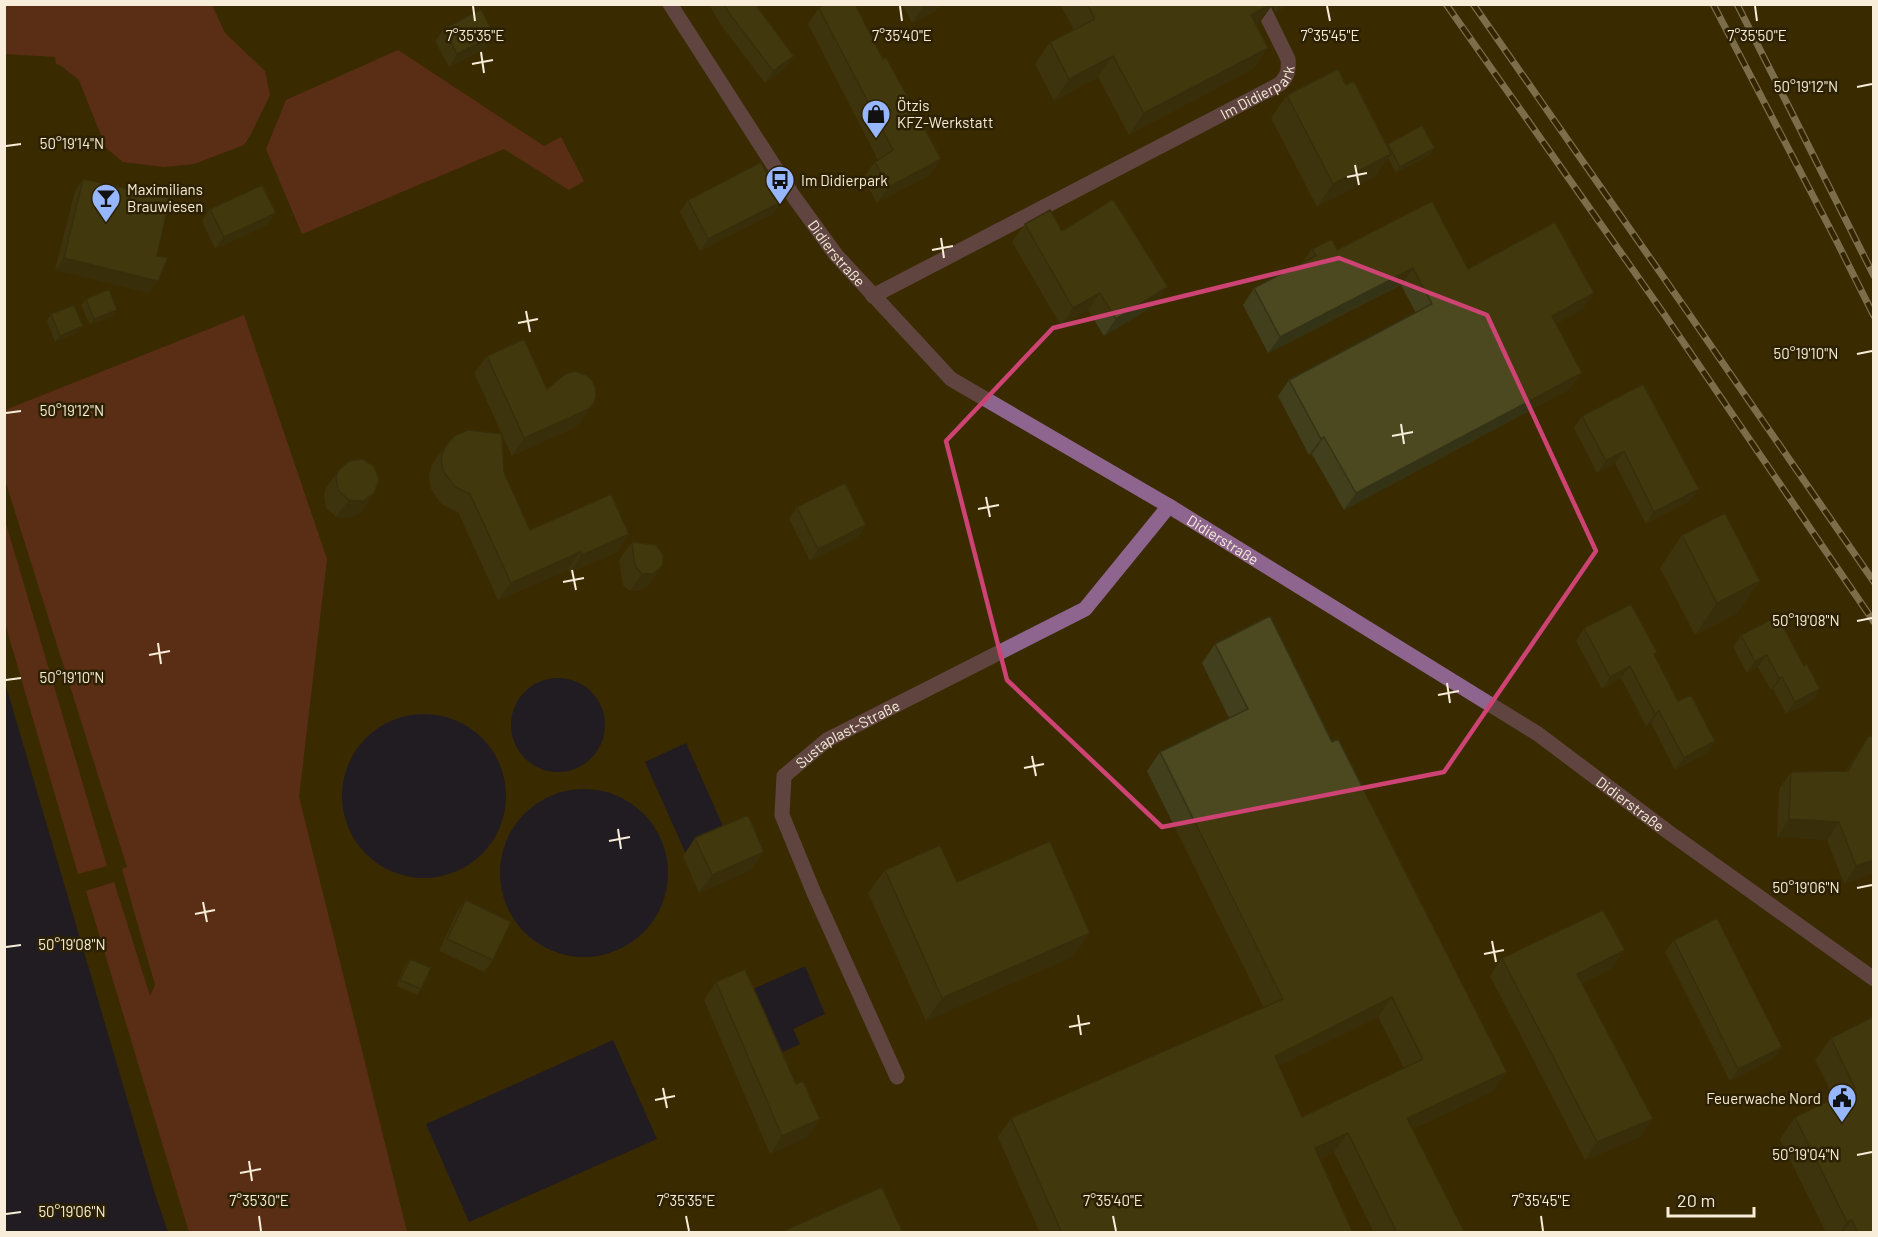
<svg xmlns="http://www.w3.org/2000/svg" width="1878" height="1237" font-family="Barlow,sans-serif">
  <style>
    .green { fill: #82332f }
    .water { fill: #020c4b }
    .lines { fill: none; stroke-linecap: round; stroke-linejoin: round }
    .minor { stroke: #8d658e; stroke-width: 15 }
    .rail-casing { stroke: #ccc0a7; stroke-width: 7 }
    .rail { stroke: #2d2103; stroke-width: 4.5; stroke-dasharray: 14; stroke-linecap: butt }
    .wall { fill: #413f1c; fill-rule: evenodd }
    .shaded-wall { fill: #353316 }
    .building { fill: #4c4920; stroke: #353316; stroke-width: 1.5; fill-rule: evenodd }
    .marked { fill: none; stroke: #cd4374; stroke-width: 4.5; stroke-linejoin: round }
    .ticks { fill: none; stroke: #f7edd8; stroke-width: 2 }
    .labels { text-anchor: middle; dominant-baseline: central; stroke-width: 5; stroke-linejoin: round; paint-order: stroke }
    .street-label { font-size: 15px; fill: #f7edd8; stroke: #2d2103 }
    .poi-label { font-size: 15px; fill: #f7edd8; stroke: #2d2103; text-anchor: start }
    .ticks-label { font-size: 15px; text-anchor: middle; fill: #f7edd8; stroke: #2d2103; stroke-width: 5; stroke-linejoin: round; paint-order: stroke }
  </style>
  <rect width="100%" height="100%" fill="#3a2a00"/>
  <!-- green -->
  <path class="green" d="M4,5H212L225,33L265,71L270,95L251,134L244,145L194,164L164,167L123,162L106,148L79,80L60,65L56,64L55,57L5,54Z
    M398,50L544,146L561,137L584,181L569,190L504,149L302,234L266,149L286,100Z
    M244,315L327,559L299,797L407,1232H189L86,891L114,882L150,996L155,985L122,869L127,867L5,480V410Z
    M4,517L107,866L78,874L5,623Z"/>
  <!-- water -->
  <path class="water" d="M511 725a47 47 0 1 1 94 0a47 47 0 1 1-94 0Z
    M4,679L155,1194L168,1232H5Z
    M342 796a82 82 0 1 1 164 0a82 82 0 1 1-164 0Z
    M686,743L727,835L686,854L645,762Z
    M500 873a84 84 0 1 1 168 0a84 84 0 1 1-168 0Z
    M805,966L825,1014L793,1029L800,1044L765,1060L737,996Z
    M613,1040L657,1139L469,1222L426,1124Z"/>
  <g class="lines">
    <!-- minor -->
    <g class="minor">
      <path id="s1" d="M670,4L794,197L836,255L951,379L1169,506L1538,734L1667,831L1874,979"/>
      <path id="s2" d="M873,296L1280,84C1288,76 1289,70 1288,59L1261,4"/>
      <path id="s3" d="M897,1077L814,893L782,815L784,776L827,740L1085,609L1169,506"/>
    </g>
    <!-- rail casing -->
    <g class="rail-casing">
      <path id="rail" d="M1446,4L1664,314L1874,622
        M1473,4L1680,301L1874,582
        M1713,4L1836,240L1874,316
        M1737,4L1874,276"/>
    </g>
    <!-- rail -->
    <use href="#rail" class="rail"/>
  </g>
  <!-- wall -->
  <path class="wall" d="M709,4H755L785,68L765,83L721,25Z
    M902,4H940L936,11L912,23Z
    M1060,4H1291L1276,12L1272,5L1258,25L1257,26L1268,48L1253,69L1129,135L1098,77L1054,101L1035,64L1050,42L1074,30Z
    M819,8L883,59L941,159L930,175L877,203L863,178L875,162L878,160L808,24Z
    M444,29L494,35L486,48L449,67L435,41Z
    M1346,85L1386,145L1388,144L1431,154L1396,173L1388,158L1375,177L1317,207L1271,118L1287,95Z
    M83,179L157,256L149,293L55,270L75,191Z
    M688,200L781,202L773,214L700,251L680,212Z
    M210,209L267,225L215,249L202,221Z
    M1025,224L1062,231L1168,287L1155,305L1104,336L1088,310L1061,326L1012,242Z
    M1312,249L1337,250L1468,269L1583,309L1556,324L1570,389L1344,510L1312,454L1309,455L1278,396L1289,380L1416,313L1401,285L1268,353L1243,305L1254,288L1301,264Z
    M86,299L113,316L90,325L81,305Z
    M51,314L83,326L78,332L55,342L47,321Z
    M487,356L547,389L582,420L576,427L512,456L502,435L504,472L530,530L629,534L617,552L569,573L568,570L498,600L458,512L442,505L431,489L429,476L432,464L445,447L502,434L474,373Z
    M1582,416L1690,501L1646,524L1615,463L1597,473L1574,428Z
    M339,470L374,493L362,511L350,518L336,517L326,508L324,494L326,488Z
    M797,507L858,537L810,561L789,519Z
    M1682,535L1738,613L1695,635L1660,568Z
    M632,542L663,565L650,583L642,590L630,591L623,585L622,580L619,560Z
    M1778,616L1812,701L1786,714L1773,689L1771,690L1758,667L1747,673L1733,647L1741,635Z
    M1584,628L1654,656L1707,753L1675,770L1651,723L1646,726L1621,678L1602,689L1576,641Z
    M1215,644L1493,1091L1413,1129L1465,1233H1374L1334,1152L1320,1159L1353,1233H1040L998,1137L1011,1118L1264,1008L1147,771L1160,752L1229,718L1202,663ZM1378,1017L1404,1068L1302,1117L1279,1066Z
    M1869,735L1874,737V873L1844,884L1827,840L1777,837L1779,789L1791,772L1846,771Z
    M695,838L764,852L751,870L699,893L683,856Z
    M885,870L957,882L1074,956L926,1021L868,893Z
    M466,900L493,960L484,972L439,951L457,912Z
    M1674,940L1782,1047L1773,1059L1730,1081L1665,952Z
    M1502,958L1612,968L1582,983L1640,1137L1585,1160L1490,976Z
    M410,959L421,989L417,995L396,986L405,965Z
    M716,982L796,1084L820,1119L807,1137L770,1154L704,1000Z
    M1874,1019V1233H1826L1780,1139L1795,1117L1834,1098L1815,1060L1831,1038Z"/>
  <!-- shaded-wall -->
  <path class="shaded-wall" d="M925,4H940L936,11L912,23Z
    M1270,4H1273L1258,25L1236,37L1251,15Z
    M1281,4H1291L1276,12Z
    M494,35L486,48L449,67L457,54Z
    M1268,48L1253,69L1129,135L1144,113Z
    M794,56L785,68L765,83L773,71Z
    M1113,56L1098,77L1054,101L1069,79Z
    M1435,148L1431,154L1396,173L1400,167Z
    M1391,154L1375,177L1317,207L1333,184Z
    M941,159L930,175L877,203L889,187Z
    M781,202L773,214L700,251L708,239Z
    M276,213L267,225L215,249L224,237Z
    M64,258L158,281L149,293L55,270Z
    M1413,268L1401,285L1268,353L1280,337Z
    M1168,287L1155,305L1104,336L1116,319Z
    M1100,293L1088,310L1061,326L1073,308Z
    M1594,293L1583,309L1540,333L1552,316Z
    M117,310L113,316L90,325L94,319Z
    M83,326L78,332L55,342L60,336Z
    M1582,373L1570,389L1344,510L1356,493Z
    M594,403L576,427L512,456L524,438Z
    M1324,437L1312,454L1309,455L1321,439Z
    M1624,451L1615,463L1597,473L1606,461Z
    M1699,489L1690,501L1646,524L1654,512Z
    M374,493L362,511L350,518L336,517L349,500Z
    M866,525L858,537L810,561L818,549Z
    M629,534L617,552L569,573L582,555Z
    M580,552L568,570L498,600L511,583Z
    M663,565L650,583L642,590L630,591L642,574Z
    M1760,581L1738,613L1695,635L1717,603Z
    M1767,655L1758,667L1747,673L1755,661Z
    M1630,666L1621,678L1602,689L1610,677Z
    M1782,677L1773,689L1771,690L1779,678Z
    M1820,689L1812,701L1786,714L1795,702Z
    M1659,711L1651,723L1646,726L1655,714Z
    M1715,741L1707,753L1675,770L1684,758Z
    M1789,819L1839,822L1827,840L1777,837Z
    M764,852L751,870L699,893L712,875Z
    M1874,860V873L1844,884L1856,866Z
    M1090,933L1074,956L926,1021L942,998Z
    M1625,950L1612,968L1564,991L1577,974Z
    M1392,997L1378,1017L1261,1075L1275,1056Z
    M1782,1047L1773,1059L1730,1081L1738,1069Z
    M1507,1072L1493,1091L1394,1137L1407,1118Z
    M820,1119L807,1137L770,1154L782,1136Z
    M1653,1119L1640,1137L1585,1160L1597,1142Z
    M1348,1133L1334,1152L1302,1167L1315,1148Z
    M1852,1220L1843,1233H1840L1847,1222Z"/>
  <!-- building -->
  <path class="building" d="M724,4H755L794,56L773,71L729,13Z
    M826,4H855L883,59L886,57L941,159L889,187L875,162L893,150L819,8Z
    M1087,4H1271L1251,15L1268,48L1144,113L1113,56L1069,79L1050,42L1095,19Z
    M481,9L494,35L457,54L444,29Z
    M1338,69L1346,85L1354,81L1391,154L1333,184L1287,95Z
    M1422,125L1435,148L1400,167L1388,144Z
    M761,162L781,202L708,239L688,200Z
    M83,179L170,198L157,256L168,258L158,281L64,258Z
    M262,185L276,213L224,237L210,209Z
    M1113,199L1168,287L1116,319L1100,293L1073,308L1025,224L1050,210L1062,231Z
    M1432,201L1468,269L1555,222L1594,293L1552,316L1582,373L1356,493L1324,437L1321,439L1289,380L1432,304L1413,268L1280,337L1254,288L1316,256L1312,249L1332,239L1337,250Z
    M109,289L117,310L94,319L86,299Z
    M74,305L83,326L60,336L51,314Z
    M524,339L547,389L565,374L575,371L586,375L592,380L595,387L596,396L594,403L589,409L524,438L487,356Z
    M1643,384L1699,489L1654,512L1624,451L1606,461L1582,416Z
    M468,430L502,434L504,472L530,530L611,494L629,534L582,555L580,552L511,583L470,494L455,487L443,471L441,458L445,447L454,436Z
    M362,459L374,466L379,480L374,493L363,501L349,500L338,490L336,476L339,470L349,461Z
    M845,483L866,525L818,549L797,507Z
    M1725,513L1760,581L1717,603L1682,535Z
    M632,542L656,545L663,554V565L654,573L642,574L636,567L634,562Z
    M1631,604L1657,652L1654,654L1678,701L1691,695L1715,741L1684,758L1659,711L1655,714L1630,666L1610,677L1584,628Z
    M1270,616L1332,742L1338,739L1507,1072L1407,1118L1465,1233H1397L1348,1133L1315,1148L1353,1233H1062L1011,1118L1283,999L1160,752L1248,709L1215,644ZM1392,997L1423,1059L1302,1117L1275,1056Z
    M1778,616L1804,666L1807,664L1820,689L1795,702L1782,677L1779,678L1767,655L1755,661L1741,635Z
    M1869,735L1874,737V860L1856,866L1839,822L1789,819L1791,772L1848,771Z
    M748,815L764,852L712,875L695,838Z
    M1050,841L1090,933L942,998L885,870L940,845L957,882Z
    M466,900L511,922L493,960L447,939Z
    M1603,910L1625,950L1577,974L1653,1119L1597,1142L1502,958Z
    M1717,918L1782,1047L1738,1069L1674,940Z
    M410,959L431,968L421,989L400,980Z
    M745,969L796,1084L803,1081L820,1119L782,1136L716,982Z
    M1873,1017L1874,1019V1233H1858L1852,1220L1847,1222L1795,1117L1855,1088L1831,1038Z
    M882,1187L903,1233H779Z"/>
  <!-- marked area -->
  <path d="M0 0H1878V1237H0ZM1339,258L1487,315L1596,551L1444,772L1162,827L1007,680L946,441L1053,328Z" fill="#3a2a00" fill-opacity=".55" fill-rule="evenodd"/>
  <path class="marked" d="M1339,258L1487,315L1596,551L1444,772L1162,827L1007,680L946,441L1053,328Z"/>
  <!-- ticks -->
  <path class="ticks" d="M473,6L475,21M900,6L902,21M1327,6L1330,21M1755,6L1757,21M481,52L484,73M472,64L493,60M1857,87L1872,84M6,146L21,144M1355,165L1359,185M1347,177L1367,173M941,238L944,258M932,250L953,246M526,311L530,332M518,323L538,319M1857,354L1872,351M6,413L21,411M1401,424L1404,444M1392,436L1413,432M986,497L990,517M978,509L999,505M572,570L576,590M563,582L584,578M1857,621L1872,618M158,643L161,664M149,655L170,651M6,680L21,678M1447,683L1450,703M1438,695L1459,691M1032,756L1036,776M1024,768L1044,764M618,829L621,849M609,841L630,837M1857,888L1872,885M203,902L207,922M195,914L215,910M1492,941L1496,962M6,947L21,945M1484,954L1504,950M1078,1015L1081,1035M1069,1027L1090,1023M663,1088L667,1108M655,1100L675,1096M1857,1155L1872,1152M249,1161L252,1181M240,1173L261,1169M6,1214L21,1212M259,1216L261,1231M686,1216L689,1231M1113,1216L1116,1231M1541,1216L1543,1231"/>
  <!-- icons -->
  <defs>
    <g id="shop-pin" transform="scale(1.5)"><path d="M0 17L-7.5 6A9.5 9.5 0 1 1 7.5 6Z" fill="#96b6fd" stroke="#2d2103"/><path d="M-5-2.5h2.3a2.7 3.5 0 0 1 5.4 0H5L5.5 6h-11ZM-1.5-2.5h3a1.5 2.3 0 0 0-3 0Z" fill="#111"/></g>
    <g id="bus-pin" transform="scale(1.5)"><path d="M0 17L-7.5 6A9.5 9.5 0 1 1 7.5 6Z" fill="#96b6fd" stroke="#2d2103"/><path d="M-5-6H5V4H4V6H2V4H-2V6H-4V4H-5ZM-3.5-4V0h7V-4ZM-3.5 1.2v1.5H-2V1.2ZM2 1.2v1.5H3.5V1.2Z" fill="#111"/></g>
    <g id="bar-pin" transform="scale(1.5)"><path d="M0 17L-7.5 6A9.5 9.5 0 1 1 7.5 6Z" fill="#96b6fd" stroke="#2d2103"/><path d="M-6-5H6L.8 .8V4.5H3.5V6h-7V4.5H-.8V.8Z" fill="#111"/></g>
    <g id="civic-pin" transform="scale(1.5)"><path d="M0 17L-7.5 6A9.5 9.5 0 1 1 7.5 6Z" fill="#96b6fd" stroke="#2d2103"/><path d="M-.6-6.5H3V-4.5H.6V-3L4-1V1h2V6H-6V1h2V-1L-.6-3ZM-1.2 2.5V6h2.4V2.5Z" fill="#111"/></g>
  </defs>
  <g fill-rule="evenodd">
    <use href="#shop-pin" x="876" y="114"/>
    <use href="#bus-pin" x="780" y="180"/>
    <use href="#bar-pin" x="106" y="198"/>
    <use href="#civic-pin" x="1842" y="1098"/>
  </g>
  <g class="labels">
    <!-- street labels -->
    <g class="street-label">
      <text stroke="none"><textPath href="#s2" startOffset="436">Im Didierpark</textPath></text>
      <text stroke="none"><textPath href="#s1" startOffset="300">Didierstraße</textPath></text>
      <text stroke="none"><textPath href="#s1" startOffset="786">Didierstraße</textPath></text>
      <text stroke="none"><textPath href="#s3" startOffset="402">Sustaplast-Straße</textPath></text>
      <text stroke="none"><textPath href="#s1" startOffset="1272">Didierstraße</textPath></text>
    </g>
    <!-- poi labels -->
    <g class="poi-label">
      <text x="897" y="105">Ötzis<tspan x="897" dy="17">KFZ-Werkstatt</tspan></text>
      <text x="801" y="180">Im Didierpark</text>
      <text x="127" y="189">Maximilians<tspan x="127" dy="17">Brauwiesen</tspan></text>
      <text x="1821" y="1098" text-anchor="end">Feuerwache Nord</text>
    </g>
  </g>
  <g class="ticks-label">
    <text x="475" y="41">7°35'35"E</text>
    <text x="1330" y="41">7°35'45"E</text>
    <text x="1757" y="41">7°35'50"E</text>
    <text x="902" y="41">7°35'40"E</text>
    <text x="1806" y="92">50°19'12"N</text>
    <text x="72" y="149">50°19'14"N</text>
    <text x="1806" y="359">50°19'10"N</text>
    <text x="72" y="416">50°19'12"N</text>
    <text x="1806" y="626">50°19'08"N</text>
    <text x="72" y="683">50°19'10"N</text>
    <text x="1806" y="893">50°19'06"N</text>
    <text x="72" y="950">50°19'08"N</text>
    <text x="1806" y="1160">50°19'04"N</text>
    <text x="259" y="1206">7°35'30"E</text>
    <text x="686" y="1206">7°35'35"E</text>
    <text x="1113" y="1206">7°35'40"E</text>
    <text x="1541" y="1206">7°35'45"E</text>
    <text x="72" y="1217">50°19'06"N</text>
  </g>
  <!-- border -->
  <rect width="1878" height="1237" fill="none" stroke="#f7edd8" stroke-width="12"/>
  <!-- scale -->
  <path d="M1668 1207v9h86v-9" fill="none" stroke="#f7edd8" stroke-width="3"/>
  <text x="1677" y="1207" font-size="18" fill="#f7edd8" stroke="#2d2103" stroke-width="4.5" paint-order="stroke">20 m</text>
</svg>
